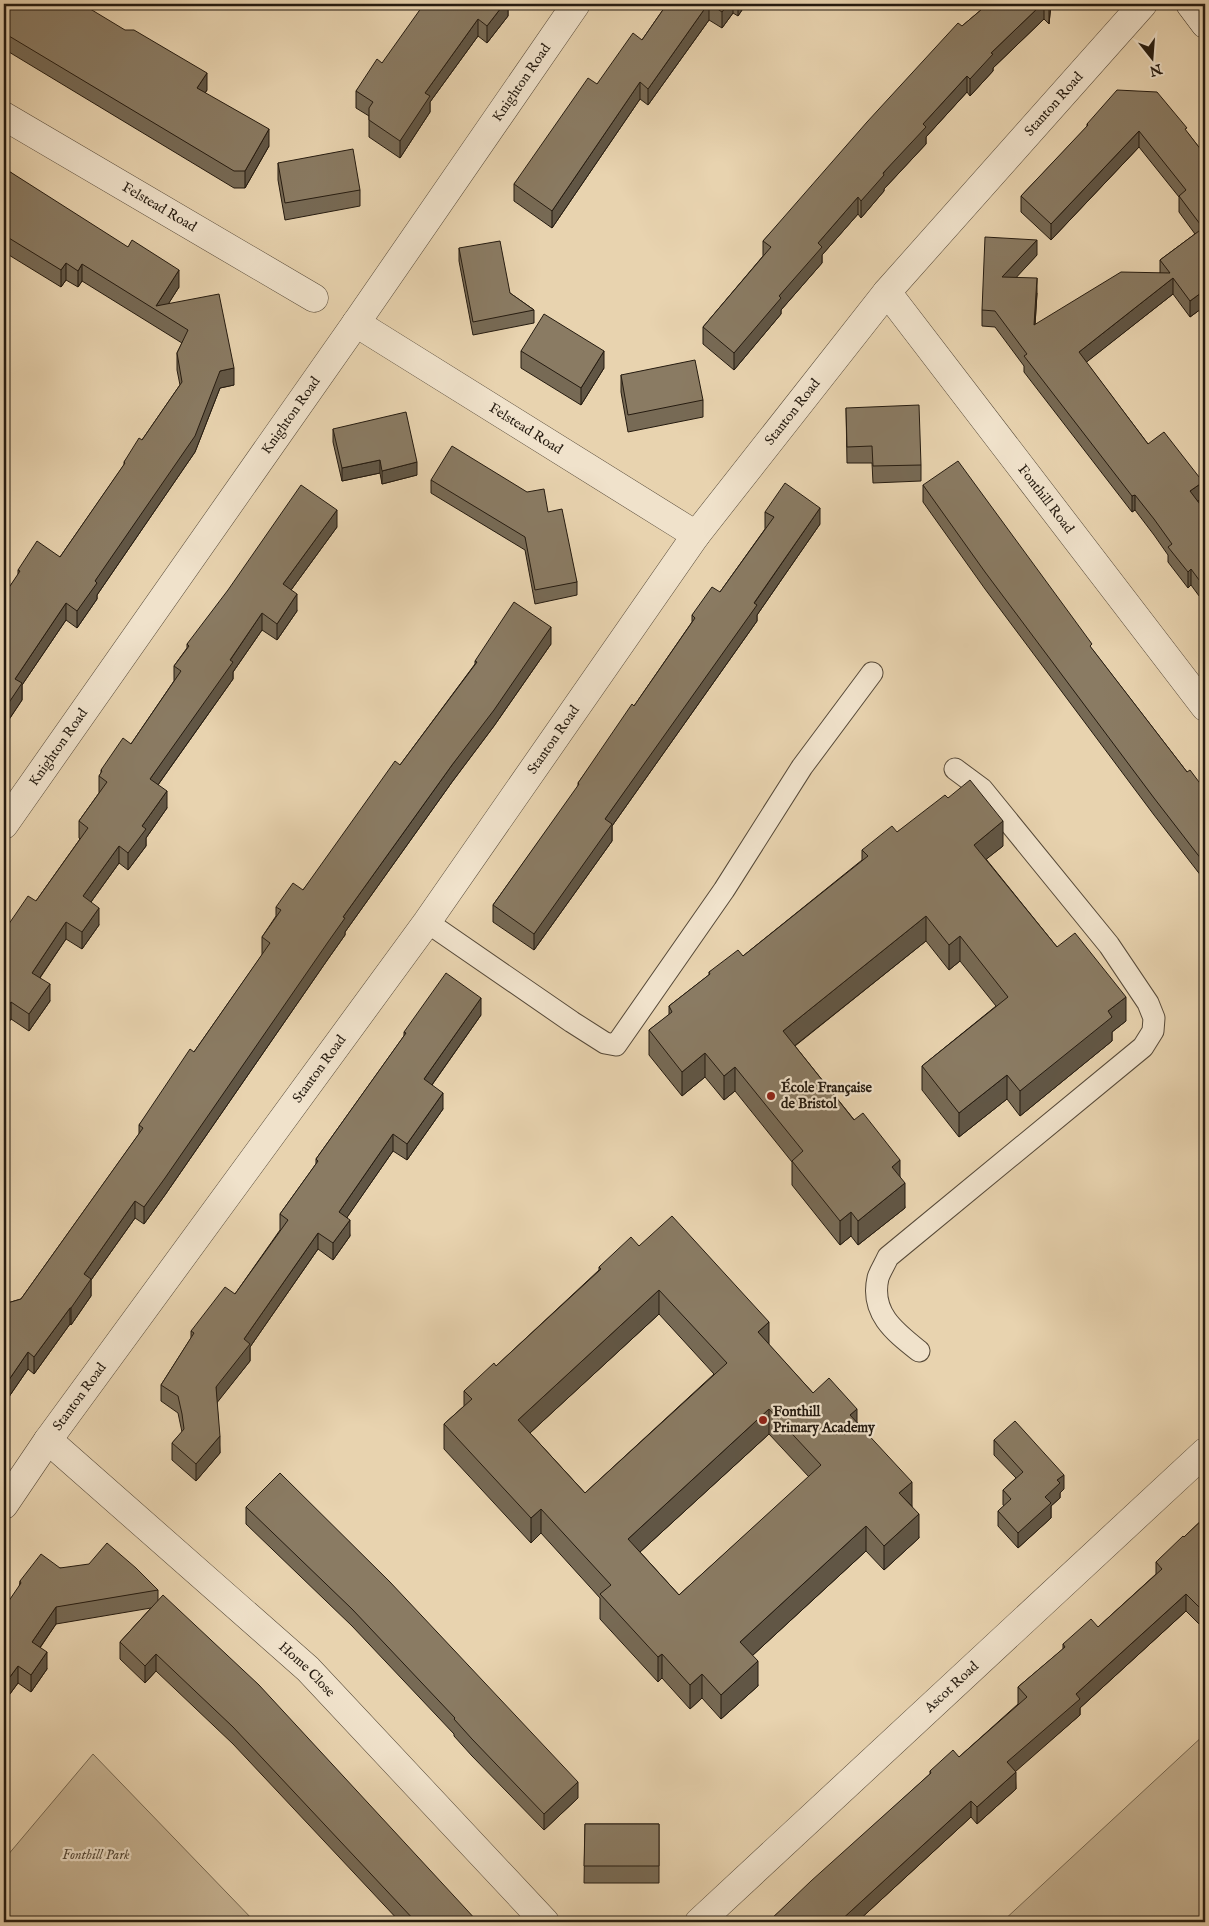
<svg xmlns="http://www.w3.org/2000/svg" width="1209" height="1926" font-family="'IM FELL English',serif">
  <style>
    .green { fill: #c7b494; stroke: #766852 }
    .lines { fill: none; stroke-linecap: round; stroke-linejoin: round }
    .lane-casing { stroke: #564938; stroke-width: 23 }
    .street-casing { stroke: #564938; stroke-width: 29 }
    .secondary-casing { stroke: #251b10; stroke-width: 29 }
    .lane { stroke: #f0e2cb; stroke-width: 21 }
    .street { stroke: #f0e2cb; stroke-width: 28 }
    .secondary { stroke: #f0e2cb; stroke-width: 28 }
    .wall { fill: #776a55; stroke: #251b10; fill-rule: evenodd }
    .shaded-wall { fill: #615645; stroke: #251b10 }
    .building { fill: #8a7b63; stroke: #251b10; fill-rule: evenodd }
    .poi-dot { fill: #8f2418; stroke: #f0e2cb; stroke-width: 2 }
    .labels { text-anchor: middle; dominant-baseline: central; stroke-width: 4.5; stroke-linejoin: round; paint-order: stroke }
    .street-label { font-size: 14px; fill: #251b10; stroke: #f0e2cb }
    .poi-label { font-size: 14px; font-weight: bold; fill: #251b10; stroke: #f0e2cb; text-anchor: start }
    .park-label { font-size: 14px; font-style: italic; fill: #564938; stroke: #f0e2cb }
  </style>
  <rect width="100%" height="100%" fill="#e8d3af"/>
  <filter id="stains"><feTurbulence type="fractalNoise" baseFrequency=".004" numOctaves="4"/><feColorMatrix values="0 0 0 0 .2 0 0 0 0 .09 0 0 0 0 .02 0 0 0 .5 -.17"/></filter>
  <radialGradient id="worn" r=".72"><stop offset=".6" stop-color="#630" stop-opacity="0"/><stop offset="1" stop-color="#630" stop-opacity=".3"/></radialGradient>
  <!-- green -->
  <path class="green" d="M1205,1734V1922H1002Z
    M93,1754L255,1922H4V1854L7,1856Z"/>
  <g class="lines">
    <!-- lane casing -->
    <g class="lane-casing">
      <path id="lane" d="M427,922L572,1022L605,1043L616,1045L724,890L802,767L872,673
        M919,1351C895,1332 870,1313 878,1278C880,1271 885,1264 888,1257L1143,1047L1153,1031L1154,1018L1148,1003L1109,945L982,789L955,769"/>
    </g>
    <!-- street casing -->
    <g class="street-casing">
      <g id="street">
        <path id="s1" d="M4,116L314,298"/>
        <path id="s2" d="M887,292L1205,707"/>
        <path id="s3" d="M356,323L696,535"/>
        <path id="s4" d="M4,825L356,323L576,4"/>
        <path id="s5" d="M48,1440L308,1669L545,1922"/>
        <path id="s6" d="M4,1505L48,1440L427,922L696,535L887,292L1143,4"/>
        <path id="s7" d="M699,1922L1205,1452"/>
      </g>
    </g>
    <!-- secondary casing -->
    <g class="secondary-casing">
      <path id="secondary" d="M1190,4L1205,24"/>
    </g>
    <!-- lane -->
    <use href="#lane" class="lane"/>
    <!-- street -->
    <use href="#street" class="street"/>
    <!-- secondary -->
    <use href="#secondary" class="secondary"/>
  </g>
  <!-- wall -->
  <path class="wall" d="M4,4L207,90L205,93L269,146L245,188H234L4,49Z
    M508,4V16L487,43L478,36L430,102V112L400,158L369,137V116L356,108V91L382,63Z
    M667,4H746L738,16L733,13L722,28L709,20L648,105L640,99L552,228L514,201V184L597,84L642,40Z
    M988,4H1051L1049,24L1044,19L993,68V71L970,96L967,92L926,137V144L884,189V191L861,218L858,214L822,255V263L781,310V314L734,370L703,344V327L763,256V241L962,26Z
    M1087,124L1187,132L1205,155V306L1190,317L1173,294L1086,362L1148,444L1203,497L1198,501L1205,511V604L1191,585L1188,588L1168,562V555L1154,535L1135,510L1132,512L1024,372V366L995,327L982,326V310L1037,255L1016,277L1037,293L1035,325L1160,273V260L1195,234L1179,212V197L1139,147L1051,240L1021,212V196L1087,127Z
    M278,163L360,190V206L285,220L278,180Z
    M4,168L179,287L168,304L234,385L220,388L195,452L97,595V599L77,628L66,620L22,685V700L4,727V595L18,575V570L60,557L124,465V462L142,440L180,385L177,370V353L182,343L82,281L78,287L66,280L61,287L4,252Z
    M459,248L510,293L534,310V323L473,335L459,261Z
    M521,351L604,368L581,405L521,368Z
    M621,375L703,400V417L628,432L621,392Z
    M846,408L921,465V481L873,483L872,463H847Z
    M333,429L417,475L382,484L380,473L342,481L333,442Z
    M431,480L548,512L577,582V595L535,604L525,550L431,493Z
    M923,485L1092,649L1187,772L1205,790V881L1154,815L985,589L923,502Z
    M765,512L820,524L757,615V621L612,826V841L534,950L493,922V905L578,787V783L634,706L692,622V615L720,592L765,529Z
    M337,527L291,590L297,611L277,640L262,630L233,672V679L158,785L167,808L146,838V846L128,870L119,863L91,902L99,925L82,949L66,939L40,978L50,1001L29,1031L11,1019L4,1029L36,901L80,839L79,838V821L99,793V776L101,773V770L131,744L174,681V666L187,648V644Z
    M551,644L494,726L452,782L345,932V935L328,959L165,1195L144,1224L135,1218L91,1280V1296L71,1325L70,1324L34,1374L28,1369L4,1404V1304L21,1299L139,1134V1125L194,1052L262,955V937L276,916V907L303,890L400,765L475,664V661Z
    M948,798L1003,846L986,859L1057,947L1126,1021L1112,1032V1041L1020,1116L1007,1099L959,1137L922,1090V1066L996,1006L960,961L949,970L926,941L795,1046L900,1177L905,1208L858,1245L851,1236L840,1245L792,1185V1162L735,1091L724,1100L705,1077L682,1096L649,1055V1030L669,1015V1006L709,975V972L743,956L862,860V850L897,832Z
    M481,1015L432,1085L443,1109L407,1160L393,1151L347,1217L350,1236L333,1260L318,1249L250,1347V1361L217,1402L220,1453L196,1481L172,1460V1443L182,1432L178,1413L161,1401V1385L191,1338V1331L235,1294L280,1230V1214L316,1164V1159L404,1036V1032Z
    M639,1246L769,1345L813,1393L857,1422L912,1506L919,1538L884,1570L866,1551L752,1656L758,1686L721,1719L702,1698L690,1709L662,1678L658,1682L600,1619V1598L541,1533L531,1543L444,1449V1424L464,1406V1391L496,1366L599,1270V1267ZM659,1314L714,1374L585,1493L530,1433ZM769,1434L809,1477L679,1595L640,1552Z
    M994,1440L1064,1489L1060,1493V1498L1051,1506V1518L1018,1548L998,1526V1511L1004,1506L1003,1505V1490L1016,1478L994,1455Z
    M246,1507L578,1798L544,1830L472,1756L454,1736V1734L352,1626L246,1524Z
    M1205,1517V1621L1201,1626L1186,1611L1080,1708V1715L1015,1771L1016,1789L977,1824L971,1817L857,1922H768L930,1774V1771L959,1757L1018,1704V1687L1063,1649V1644L1098,1627L1156,1574V1562L1184,1537Z
    M60,1568L158,1590V1601L478,1922H400L233,1744L156,1671L145,1683L120,1659V1642L151,1608L56,1624L40,1648L47,1669L31,1692L18,1683L4,1702L20,1581Z
    M585,1824H659V1883H584Z"/>
  <!-- shaded-wall -->
  <path class="shaded-wall" d="M504,4H508V16L487,43V26Z
    M708,4H709V20L648,105V89Z
    M728,4H733V13L722,28V12Z
    M738,4H746L738,16Z
    M1042,4H1044V19L993,68V71L970,96V79L991,53Z
    M1049,4H1051L1049,24Z
    M478,19V36L430,102V112L400,158V141L425,93Z
    M207,73V90L197,105V88Z
    M967,76V92L926,137V144L884,189V191L861,218V201L923,124Z
    M640,82V99L552,228V211Z
    M269,129V146L245,188V171Z
    M1139,131V147L1051,240V224Z
    M858,197V214L822,255V263L781,310V314L734,370V353L779,296L818,243Z
    M1037,240V255L1002,293V277Z
    M66,263V280L61,287V270Z
    M82,264V281L78,287V271Z
    M179,270V287L162,314L156,306Z
    M1037,278V293L1034,341V325Z
    M1173,278V294L1079,368V352Z
    M1205,290V306L1190,317V301Z
    M604,351V368L581,405V388Z
    M234,368V385L220,388L195,452L97,595V599L77,628V611L220,371Z
    M380,460V473L342,481V468Z
    M417,462V475L382,484V471Z
    M1203,482V497L1190,507V491Z
    M1135,495V510L1132,512V496Z
    M820,508V524L757,615V621L612,826V841L534,950V934L605,819Z
    M337,510V527L283,601V584Z
    M1191,569V585L1188,588V572Z
    M297,594V611L277,640V624Z
    M66,603V620L22,685V700L4,727V710L15,679Z
    M262,613V630L233,672V679L150,796V779Z
    M551,627V644L494,726L452,782L345,932V935L328,959L165,1195L144,1224V1207L343,917Z
    M167,791V808L146,838V846L128,870V853L142,826Z
    M1003,821V846L974,869V845Z
    M119,846V863L83,913V896Z
    M99,908V925L82,949V932Z
    M926,916V941L783,1055V1031Z
    M66,922V939L32,989V973Z
    M960,936V961L949,970V945Z
    M50,984V1001L29,1031V1014Z
    M1126,997V1021L1112,1032V1041L1020,1116V1091L1108,1011Z
    M481,998V1015L424,1096V1079Z
    M11,1002V1019L4,1029V1012Z
    M705,1053V1077L682,1096V1072Z
    M735,1067V1091L724,1100V1076Z
    M1007,1075V1099L959,1137V1113Z
    M443,1093V1109L407,1160V1144Z
    M393,1134V1151L339,1229V1212Z
    M900,1160V1184L892,1167Z
    M905,1183V1208L858,1245V1221Z
    M135,1201V1218L91,1280V1296L71,1325V1308L84,1274Z
    M851,1212V1236L840,1245V1221Z
    M350,1220V1236L333,1260V1243Z
    M318,1233V1249L250,1347V1361L216,1404V1387L244,1339Z
    M659,1290V1314L518,1444V1420Z
    M70,1308V1324L34,1374V1357Z
    M769,1322V1346L758,1332Z
    M28,1352V1369L4,1404V1387Z
    M769,1409V1434L628,1563V1539Z
    M857,1409V1433L850,1415Z
    M220,1436V1453L196,1481V1464Z
    M1064,1475V1489L1060,1493V1498L1051,1506V1518L1018,1548V1533L1057,1480Z
    M912,1482V1506L899,1493Z
    M541,1509V1533L531,1543V1518Z
    M919,1514V1538L884,1570V1546Z
    M866,1526V1551L740,1667V1642Z
    M1186,1594V1611L1080,1708V1715L1007,1779V1762L1076,1694Z
    M1205,1605V1621L1201,1626V1609Z
    M56,1607V1624L32,1659V1642Z
    M47,1652V1669L31,1692V1675Z
    M156,1654V1671L145,1683V1666Z
    M662,1654V1678L658,1682V1657Z
    M758,1661V1686L721,1719V1695Z
    M18,1666V1683L4,1702V1685Z
    M702,1674V1698L690,1709V1685Z
    M1016,1772V1789L977,1824V1807Z
    M578,1782V1798L544,1830V1814Z
    M971,1801V1817L857,1922H839Z"/>
  <!-- building -->
  <path class="building" d="M4,4H82L125,30H134L207,73L197,88L269,129L245,171H234L4,33Z
    M424,4H504L487,26L478,19L425,93L430,96L400,141L369,120V108L373,102L356,91L377,59L382,63Z
    M667,4H708L648,89L640,82L552,211L514,184L588,78L597,84L633,33L642,40Z
    M710,4H728L722,12Z
    M988,4H1042L991,53L993,54L970,79L967,76L923,124L926,127L883,173L884,175L861,201L858,197L818,243L822,247L779,296L781,298L734,353L703,327L771,247L763,241L867,122L958,23L962,26Z
    M1117,90L1157,92L1187,128L1185,129L1205,155V290L1190,301L1173,278L1079,352L1148,444L1164,432L1203,482L1190,491L1205,511V588L1191,569L1188,572L1168,547L1172,544L1154,519L1135,495L1132,496L1024,356L1027,354L995,311L982,310L985,237L1037,240L1002,277L1037,278L1034,325L1121,272L1170,273L1160,260L1203,228L1179,196L1186,190L1139,131L1051,224L1021,196L1088,125L1087,124Z
    M353,149L360,190L285,203L278,163Z
    M4,168L128,247L132,240L179,270L156,306L219,294L234,368L220,371L195,436L95,581L97,583L77,611L66,603L15,679L22,683L4,710V610L6,607L4,606V595L20,571L18,570L37,541L60,557L125,463L124,462L139,438L142,440L182,382L177,353L188,330L82,264L78,271L66,263L61,270L4,235Z
    M500,241L510,293L534,310L473,322L459,248Z
    M544,314L604,351L581,388L521,351Z
    M695,360L703,400L628,415L621,375Z
    M919,405L921,465L873,466L872,446L847,447L846,408Z
    M406,412L417,462L382,471L380,460L342,468L333,429Z
    M452,446L527,492L544,489L548,512L562,509L577,582L535,590L525,537L431,480Z
    M958,461L1092,644L1090,646L1187,772L1190,770L1205,790V864L1154,798L985,572L923,485Z
    M785,483L820,508L754,603L757,605L605,819L612,824L534,934L493,905L579,784L578,783L632,704L634,706L695,618L692,615L712,587L720,592L774,517L765,512Z
    M301,485L337,510L283,584L297,594L277,624L262,613L230,660L233,662L150,779L167,791L142,826L146,829L128,853L119,846L83,896L99,908L82,932L66,922L32,973L50,984L29,1014L11,1002L4,1012V931L28,896L36,901L88,828L79,821L107,782L99,776L102,771L101,770L123,738L131,744L181,671L174,666L189,646L187,644L228,590Z
    M514,602L551,627L494,710L452,765L343,917L345,918L328,942L165,1178L144,1207L135,1201L84,1274L91,1279L71,1308H70L34,1357L28,1352L4,1387V1304L21,1299L143,1128L139,1125L190,1049L194,1052L270,943L262,937L281,910L276,907L293,883L303,890L395,761L400,765L477,662L475,661Z
    M970,780L1003,821L974,845L1057,947L1075,933L1126,997L1108,1011L1112,1017L1020,1091L1007,1075L959,1113L922,1066L1008,997L960,936L949,945L926,916L783,1031L854,1120L863,1113L900,1160L892,1167L905,1183L858,1221L851,1212L840,1221L792,1161L803,1151L735,1067L724,1076L705,1053L682,1072L649,1030L672,1012L669,1006L710,974L709,972L738,950L743,956L868,856L862,850L892,826L897,832L945,795L948,798Z
    M446,973L481,998L424,1079L443,1093L407,1144L393,1134L339,1212L350,1220L333,1243L318,1233L244,1339L250,1344L216,1387L220,1436L196,1464L172,1443L184,1429L182,1414L178,1396L161,1385L194,1333L191,1331L225,1287L235,1294L288,1220L280,1214L318,1161L316,1159L406,1033L404,1032Z
    M672,1216L769,1322L758,1332L813,1393L829,1378L857,1409L850,1415L912,1482L899,1493L919,1514L884,1546L866,1526L740,1642L758,1661L721,1695L702,1674L690,1685L662,1654L658,1657L600,1594L611,1585L541,1509L531,1518L444,1424L472,1399L464,1391L494,1363L496,1366L601,1269L599,1267L631,1237L639,1246ZM659,1290L727,1363L585,1493L518,1420ZM769,1409L821,1465L679,1595L628,1539Z
    M1015,1421L1064,1475L1057,1480L1060,1483L1045,1497L1051,1503L1018,1533L998,1511L1011,1499L1003,1490L1023,1472L994,1440Z
    M280,1473L390,1582L578,1782L544,1814L472,1739L454,1719L455,1718L352,1609L246,1507Z
    M1205,1517V1605L1201,1609L1186,1594L1076,1694L1080,1699L1007,1762L1016,1772L977,1807L971,1801L839,1922H768L811,1881L931,1773L930,1771L953,1750L959,1757L1027,1697L1018,1687L1065,1647L1063,1644L1091,1619L1098,1627L1162,1569L1156,1562L1183,1536L1184,1537Z
    M107,1543L136,1568L158,1590L56,1607L32,1642L47,1652L31,1675L18,1666L4,1685V1608L21,1583L20,1581L41,1554L60,1568L89,1564Z
    M163,1595L259,1685L478,1922H416L233,1727L156,1654L145,1666L120,1642Z
    M585,1824H659V1866H584Z"/>
  <!-- markers -->
  <g class="poi-dot">
    <circle cx="771" cy="1096" r="5"/>
    <circle cx="763" cy="1420" r="5"/>
  </g>
  <g class="labels">
    <!-- street labels -->
    <g class="street-label">
      <text stroke="none"><textPath href="#s4" startOffset="905">Knighton Road</textPath></text>
      <text stroke="none"><textPath href="#s6" startOffset="1752">Stanton Road</textPath></text>
      <text stroke="none"><textPath href="#s1" startOffset="180">Felstead Road</textPath></text>
      <text stroke="none"><textPath href="#s6" startOffset="1348">Stanton Road</textPath></text>
      <text stroke="none"><textPath href="#s4" startOffset="500">Knighton Road</textPath></text>
      <text stroke="none"><textPath href="#s3" startOffset="200">Felstead Road</textPath></text>
      <text stroke="none"><textPath href="#s2" startOffset="261">Fonthill Road</textPath></text>
      <text stroke="none"><textPath href="#s6" startOffset="942">Stanton Road</textPath></text>
      <text stroke="none"><textPath href="#s4" startOffset="95">Knighton Road</textPath></text>
      <text stroke="none"><textPath href="#s6" startOffset="538">Stanton Road</textPath></text>
      <text stroke="none"><textPath href="#s6" startOffset="132">Stanton Road</textPath></text>
      <text stroke="none"><textPath href="#s5" startOffset="346">Home Close</textPath></text>
      <text stroke="none"><textPath href="#s7" startOffset="345">Ascot Road</textPath></text>
    </g>
    <!-- poi labels -->
    <g class="poi-label">
      <text x="781" y="1088">École Française<tspan x="781" dy="16">de Bristol</tspan></text>
      <text x="773" y="1412">Fonthill<tspan x="773" dy="16">Primary Academy</tspan></text>
    </g>
    <!-- park labels -->
    <g class="park-label">
      <text x="96" y="1855">Fonthill Park</text>
    </g>
  </g>
  <!-- margin -->
  <rect width="1209" height="1926" fill="none" stroke="#e8d3af" stroke-width="20"/>
  <rect x="5" y="5" width="1199" height="1916" fill="none" stroke="#251b10" stroke-width="2.5"/>
  <rect x="10" y="10" width="1189" height="1906" fill="none" stroke="#251b10"/>
  <!-- north arrow -->
  <g transform="translate(1152 58) rotate(163)" stroke="#f0e2cb" stroke-width="4" paint-order="stroke">
  <path d="M0-4L9 19L0 12L-9 19Z" fill="#251b10"/>
  <text y="-8" font-size="14" font-weight="bold" text-anchor="middle" fill="#251b10">N</text>
  </g>
  <rect width="100%" height="100%" filter="url(#stains)"/>
  <rect width="100%" height="100%" fill="url(#worn)"/>
</svg>
